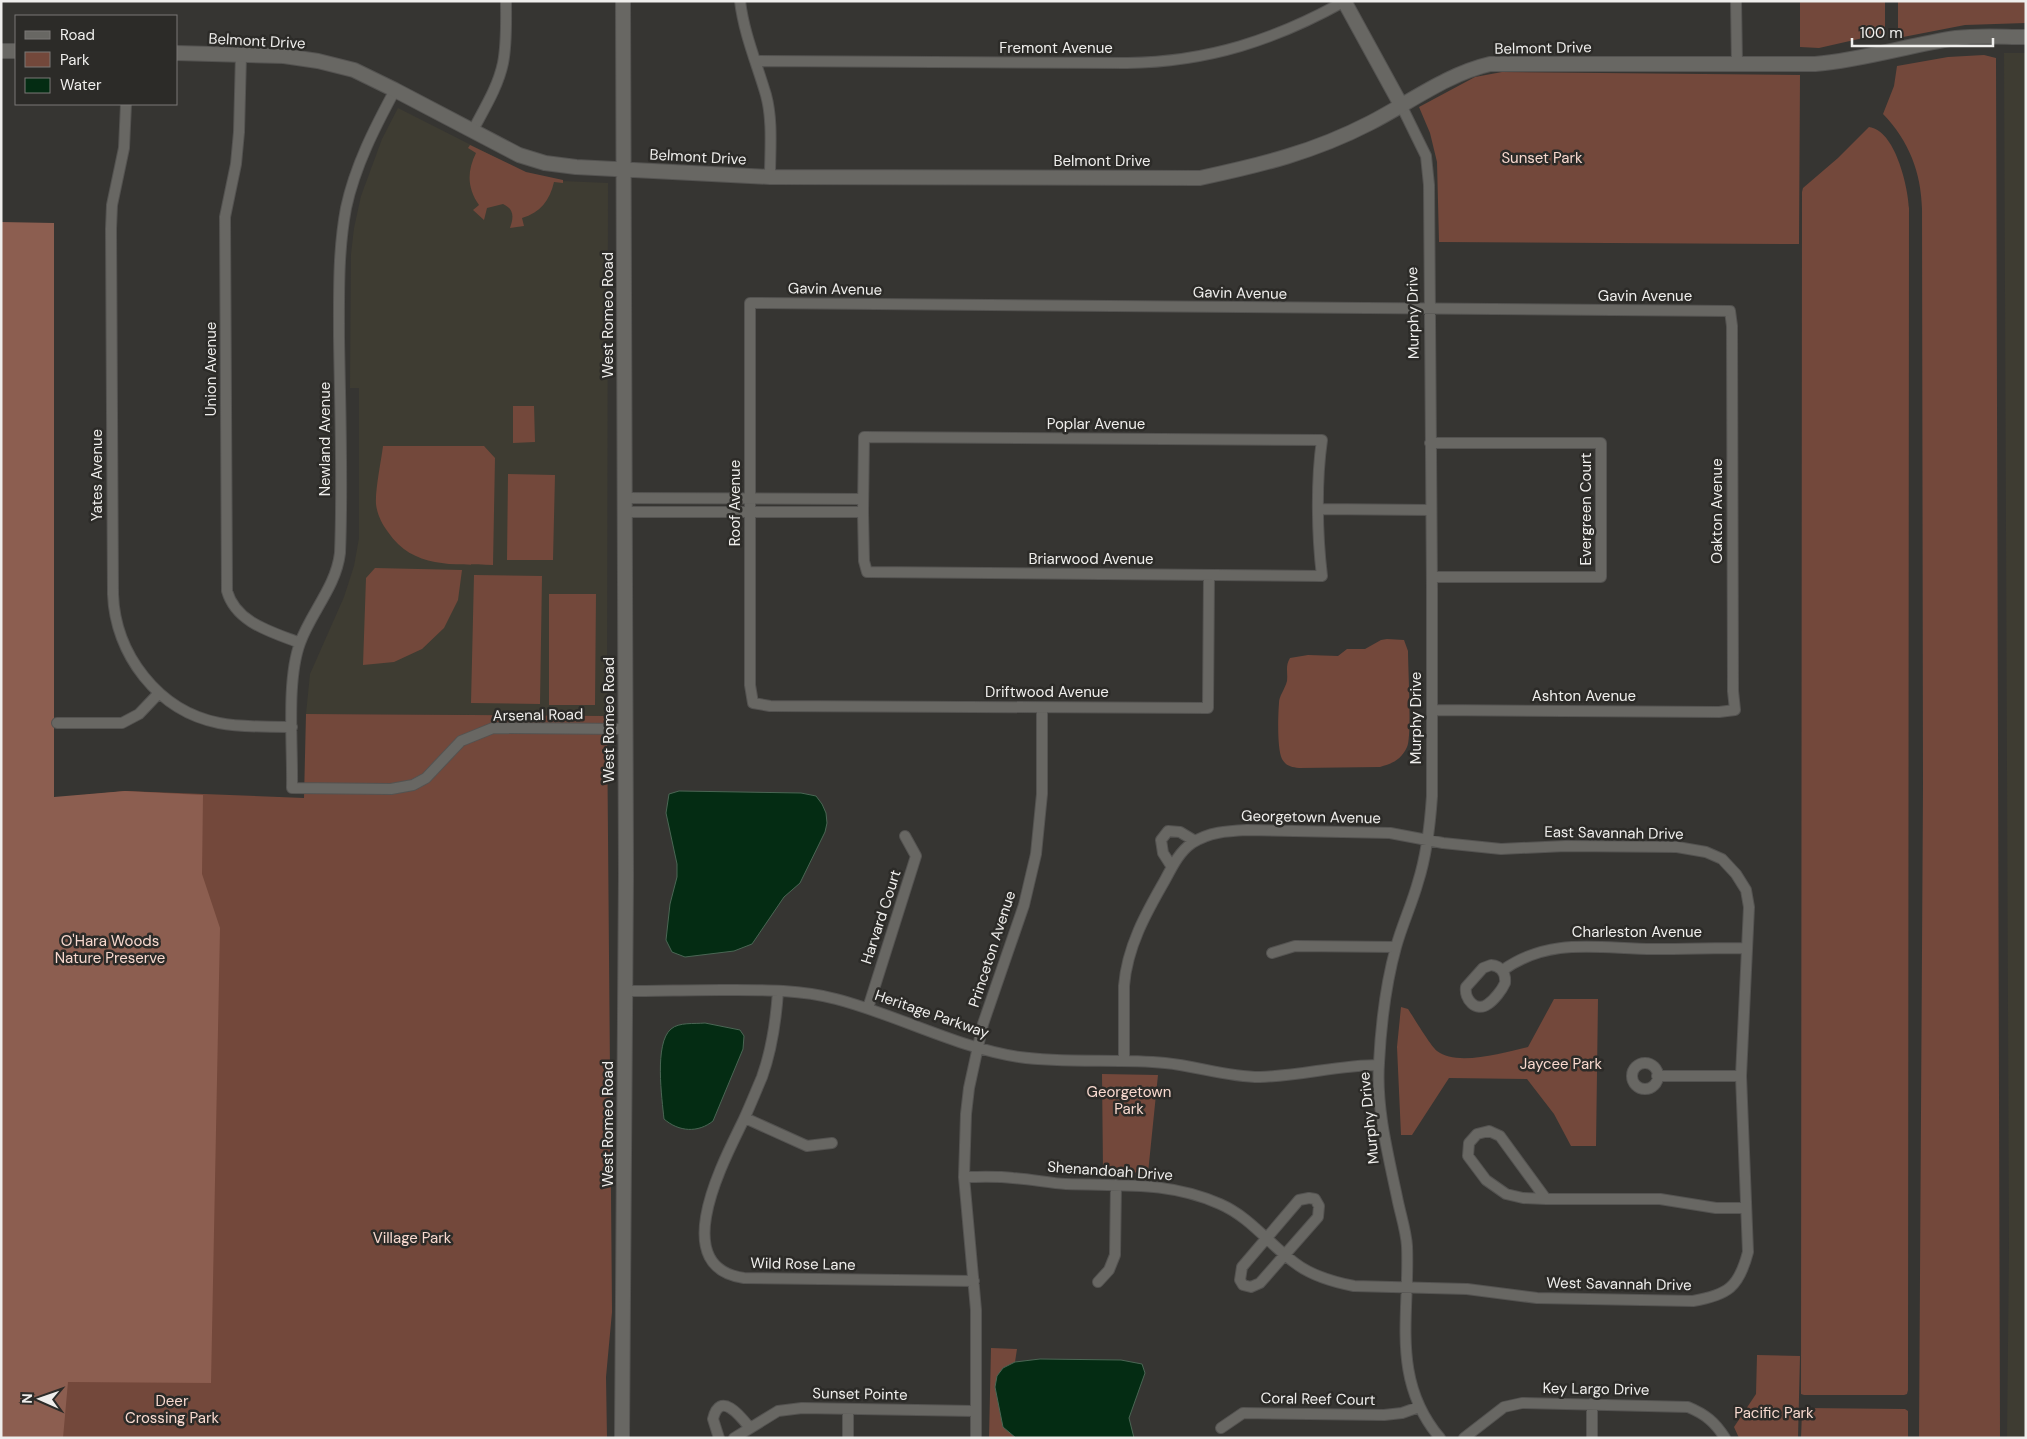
<svg xmlns="http://www.w3.org/2000/svg" width="2027" height="1439" font-family="'DM Sans',sans-serif">
  <style>
    .built { fill: #3e3c32 }
    .green { fill: #73483b }
    .forest { fill: #8c5e50 }
    .water { fill: #042c13; stroke: #4a6654 }
    .lines { fill: none; stroke-linecap: round; stroke-linejoin: round }
    .street-casing { stroke: #545351; stroke-width: 12 }
    .secondary-casing { stroke: #545351; stroke-width: 16 }
    .street { stroke: #686763; stroke-width: 10 }
    .secondary { stroke: #686763; stroke-width: 14 }
    .labels { text-anchor: middle; dominant-baseline: central; stroke-width: 5; stroke-linejoin: round; paint-order: stroke }
    .street-label { font-size: 15px; fill: #efeeec; stroke: #2c2b28 }
    .park-label { font-size: 15px; fill: #f8d9cf; stroke: #2c2b28 }
  </style>
  <rect width="100%" height="100%" fill="#363532"/>
  <!-- built -->
  <path class="built" d="M2004,53H2026V1438H2007L2009,1248Z
    M398,108L534,177L562,181L608,183L607,716L306,714L310,674L344,597L354,566L359,538V388H350L351,254L354,228L361,196L382,139Z"/>
  <!-- green -->
  <path class="green" d="M1800,1H1885V33L1819,48L1800,47Z
    M1898,1H2026V23L1965,25L1898,38Z
    M1984,55L1996,58L2000,1438H1919L1923,787L1922,209C1921,172 1909,141 1883,114L1894,86L1897,66L1948,57Z
    M1502,72L1800,75L1799,244L1439,242L1437,162L1430,133L1419,107L1475,77Z
    M1869,127C1895,130 1908,186 1909,208L1908,1390L1907,1394L1904,1395H1804L1801,1394L1802,192L1803,188L1838,158Z
    M470,145L526,172L563,180V183L554,182C550,200 540,213 522,218L524,226L510,228C514,217 514,209 503,204L487,208L484,220L473,210L479,205C467,188 467,171 476,153L468,148Z
    M1,223H54V798L125,791L304,798L306,714L607,716L612,1312L606,1377L607,1438H1Z
    M513,406H534L535,442L513,443Z
    M383,446H484L495,458L493,565C453,564 413,569 388,532C382,524 377,514 376,504C375,490 381,462 383,446Z
    M508,474L555,475L553,560H507Z
    M375,568L462,570L458,600L444,628L422,649L394,662L363,665L366,578Z
    M474,575L542,576L540,704L471,703Z
    M549,594H596L595,705H549Z
    M1387,639L1404,640L1408,651C1408,667 1412,738 1407,747C1401,760 1393,763 1380,767L1299,768C1291,767 1286,766 1282,759C1277,748 1278,716 1279,703C1279,696 1285,689 1287,681C1288,672 1285,666 1290,658L1308,655L1338,656L1347,649H1365L1381,640Z
    M1554,999H1598L1596,1146H1571L1554,1114L1527,1079L1449,1078L1412,1135H1401L1397,1047L1401,1007L1408,1009C1414,1018 1430,1045 1437,1051C1457,1067 1505,1052 1528,1047Z
    M1102,1074L1158,1075L1148,1173L1103,1171Z
    M991,1348L1017,1349L1015,1362L1003,1368V1427L1016,1438H989Z
    M1757,1355L1800,1356L1798,1438H1739L1734,1427L1756,1394Z
    M1805,1408L1905,1409L1908,1411V1438H1801L1802,1412Z"/>
  <!-- forest -->
  <path class="forest" d="M1,222L54,223V797L125,791L203,795L202,874L220,928L211,1383L68,1382L63,1438H1Z"/>
  <!-- water -->
  <path class="water" d="M679,791L801,793L816,796L822,804L826,813L827,823L825,832L800,883L784,897L752,944L734,951L685,957L672,952L666,940L670,904L677,877V864L666,813L669,794Z
    M705,1023L740,1030L744,1036L743,1049L713,1121C698,1133 679,1132 664,1119C662,1099 654,1043 671,1029C679,1022 694,1024 705,1023Z
    M1040,1359L1121,1360L1142,1364L1145,1373L1129,1418L1134,1438H1016L1003,1427L995,1387L997,1376L1003,1368L1015,1362Z"/>
  <g class="lines">
    <!-- street casing -->
    <g class="street-casing">
      <path id="street" d="M740,1C744,34 757,64 766,95C773,121 770,150 770,177
        M1736,1L1737,64
        M241,55L239,132L236,164L225,217L227,591C236,623 272,632 300,643
        M755,61L1127,63C1208,62 1275,40 1345,1
        M395,90C375,127 355,166 346,208C338,251 339,293 339,337C340,408 343,481 340,553C336,587 311,612 300,643C286,681 293,747 292,788L391,789L413,785L426,778L461,741L493,728L625,729
        M126,104L124,148L112,205L111,229L113,594C115,654 158,711 219,723C243,728 268,726 292,727
        M1401,105L1426,156L1429,185L1432,588V796C1430,826 1427,854 1418,882C1412,904 1402,925 1396,947C1386,983 1381,1024 1379,1063C1376,1108 1388,1154 1397,1197C1400,1213 1406,1230 1407,1246C1410,1315 1390,1379 1440,1438
        M473,130C484,109 498,87 503,63C507,43 506,22 506,1
        M864,437L1322,440C1316,481 1317,535 1322,576L867,572L864,561L863,512Z
        M1430,443H1601V577H1432
        M624,498L863,499
        M1319,509L1430,510
        M624,512H863
        M1209,575L1208,708L770,706L753,703L750,685V303L1730,311L1732,326L1733,691L1735,710L1719,712L1432,710
        M57,723H122L139,714L159,693
        M1172,867L1163,853L1161,840L1168,831L1180,832L1195,841
        M1272,953L1295,946L1396,947
        M1491,965C1501,966 1506,973 1505,983C1502,990 1494,1000 1488,1004C1476,1013 1464,999 1466,987L1483,968Z
        M1503,970C1551,936 1600,949 1654,949C1685,949 1716,948 1746,948
        M625,991C657,991 689,990 721,990C759,990 798,989 836,999C898,1015 955,1047 1019,1057C1069,1064 1116,1058 1165,1063C1197,1066 1227,1077 1260,1077C1300,1076 1339,1065 1379,1065
        M778,991C776,1021 772,1049 762,1077C756,1091 750,1106 744,1119C726,1157 665,1267 744,1278L974,1281
        M868,1008L916,856L905,836
        M1632 1076a13 13 0 1 1 26 0a13 13 0 1 1-26 0Z
        M1657,1076H1741
        M745,1118L807,1146L832,1143
        M964,1177C980,1177 997,1176 1013,1178C1031,1179 1049,1183 1066,1184C1120,1186 1169,1181 1220,1204C1250,1217 1269,1244 1295,1263C1312,1276 1333,1282 1354,1286L1467,1289L1537,1298L1693,1301C1728,1295 1739,1287 1748,1252L1741,1076L1749,907L1746,890L1736,874L1722,859L1706,852L1677,847L1566,846L1501,849L1443,843L1390,833L1247,830C1227,831 1209,832 1192,843C1179,852 1172,867 1165,880C1146,913 1127,947 1124,986V1060
        M1309,1198L1315,1199L1319,1206L1318,1217L1260,1283L1251,1287L1243,1285L1240,1280L1242,1267L1299,1200Z
        M1546,1199L1500,1136L1489,1131L1477,1134L1469,1143L1468,1156L1486,1180L1506,1194L1523,1198L1546,1199H1660L1716,1208H1746
        M1098,1282L1109,1270L1115,1255L1116,1185
        M1221,1428L1243,1413L1384,1415L1402,1413L1419,1407
        M719,1438L713,1419C720,1389 742,1418 750,1428
        M734,1438L778,1411L802,1408L974,1411
        M848,1438V1409
        M976,1438V1310L964,1177L966,1114L969,1088L983,1024L1024,905L1036,854L1042,794V708
        M1464,1438L1504,1407L1522,1403L1688,1407C1705,1414 1715,1422 1725,1438
        M1592,1438V1404"/>
    </g>
    <!-- secondary casing -->
    <g class="secondary-casing">
      <path id="secondary" d="M1344,1L1401,105
        M1,51H16
        M176,53L284,56L318,61L354,70L395,90L519,155L545,163L576,167L770,177L1200,178C1261,165 1314,152 1370,123C1409,103 1447,74 1490,64H1815C1863,60 1909,45 1956,38C1979,35 2003,37 2026,37
        M622,1438L626,875L623,1"/>
    </g>
    <!-- street -->
    <use href="#street" class="street"/>
    <!-- secondary -->
    <use href="#secondary" class="secondary"/>
  </g>
  <g class="labels">
    <!-- street labels -->
    <g class="street-label">
      <text transform="translate(257 41) rotate(3)">Belmont Drive</text>
      <text x="1056" y="48">Fremont Avenue</text>
      <text transform="translate(1543 48) rotate(-1)">Belmont Drive</text>
      <text transform="translate(698 157) rotate(3)">Belmont Drive</text>
      <text x="1102" y="161">Belmont Drive</text>
      <text transform="translate(835 289) rotate(1)">Gavin Avenue</text>
      <text transform="translate(1240 293) rotate(1)">Gavin Avenue</text>
      <text x="1645" y="296">Gavin Avenue</text>
      <text transform="translate(1413 313) rotate(-91)">Murphy Drive</text>
      <text transform="translate(608 315) rotate(-90)">West Romeo Road</text>
      <text transform="translate(211 369) rotate(-90)">Union Avenue</text>
      <text x="1096" y="424">Poplar Avenue</text>
      <text transform="translate(325 439) rotate(-90)">Newland Avenue</text>
      <text transform="translate(97 475) rotate(-90)">Yates Avenue</text>
      <text transform="translate(735 503) rotate(-90)">Roof Avenue</text>
      <text transform="translate(1586 509) rotate(-90)">Evergreen Court</text>
      <text transform="translate(1717 511) rotate(-90)">Oakton Avenue</text>
      <text x="1091" y="559">Briarwood Avenue</text>
      <text x="1047" y="692">Driftwood Avenue</text>
      <text x="1584" y="696">Ashton Avenue</text>
      <text transform="translate(538 715) rotate(-1)">Arsenal Road</text>
      <text transform="translate(1416 718) rotate(-90)">Murphy Drive</text>
      <text transform="translate(609 720) rotate(-90)">West Romeo Road</text>
      <text transform="translate(1311 817) rotate(1)">Georgetown Avenue</text>
      <text transform="translate(1614 833) rotate(1)">East Savannah Drive</text>
      <text transform="translate(881 917) rotate(-72)">Harvard Court</text>
      <text x="1637" y="932">Charleston Avenue</text>
      <text transform="translate(992 949) rotate(-72)">Princeton Avenue</text>
      <text transform="translate(932 1014) rotate(19)">Heritage Parkway</text>
      <text transform="translate(1369 1118) rotate(-96)">Murphy Drive</text>
      <text transform="translate(608 1124) rotate(-90)">West Romeo Road</text>
      <text transform="translate(1110 1171) rotate(4)">Shenandoah Drive</text>
      <text transform="translate(803 1264) rotate(1)">Wild Rose Lane</text>
      <text transform="translate(1619 1284) rotate(1)">West Savannah Drive</text>
      <text transform="translate(1596 1389) rotate(1)">Key Largo Drive</text>
      <text transform="translate(860 1394) rotate(1)">Sunset Pointe</text>
      <text transform="translate(1318 1399) rotate(1)">Coral Reef Court</text>
    </g>
    <!-- park labels -->
    <g class="park-label">
      <text x="1542" y="158">Sunset Park</text>
      <text x="110" y="941">O'Hara Woods<tspan x="110" dy="17">Nature Preserve</tspan></text>
      <text x="1561" y="1064">Jaycee Park</text>
      <text x="1129" y="1092">Georgetown<tspan x="1129" dy="17">Park</tspan></text>
      <text x="412" y="1238">Village Park</text>
      <text x="172" y="1401">Deer<tspan x="172" dy="17">Crossing Park</tspan></text>
      <text x="1774" y="1413">Pacific Park</text>
    </g>
  </g>
  <!-- border -->
  <rect width="2027" height="1439" fill="none" stroke="#efeeec" stroke-width="5"/>
  <!-- legend -->
  <rect x="15" y="15" width="162" height="90" fill="#2c2b28" stroke="#7a7976"/>
  <rect x="25" y="31" width="25" height="8" fill="#686763" stroke="#7a7976"/>
  <text x="60" y="40" font-size="15" fill="#efeeec">Road</text>
  <rect x="25" y="52" width="25" height="15" fill="#73483b" stroke="#7a7976"/>
  <text x="60" y="65" font-size="15" fill="#efeeec">Park</text>
  <rect x="25" y="78" width="25" height="15" fill="#042c13" stroke="#7a7976"/>
  <text x="60" y="90" font-size="15" fill="#efeeec">Water</text>
  <!-- north arrow -->
  <g transform="translate(40 1399) rotate(272)" stroke="#2c2b28" stroke-width="4" paint-order="stroke">
  <path d="M0-4L9 19L0 12L-9 19Z" fill="#efeeec"/>
  <text y="-8" font-size="14" font-weight="bold" text-anchor="middle" fill="#efeeec">N</text>
  </g>
  <!-- scale -->
  <path d="M1852 38v8h141v-8" fill="none" stroke="#efeeec" stroke-width="2.5"/>
  <text x="1860" y="38" font-size="15" fill="#efeeec" stroke="#2c2b28" stroke-width="4" paint-order="stroke">100 m</text>
</svg>
